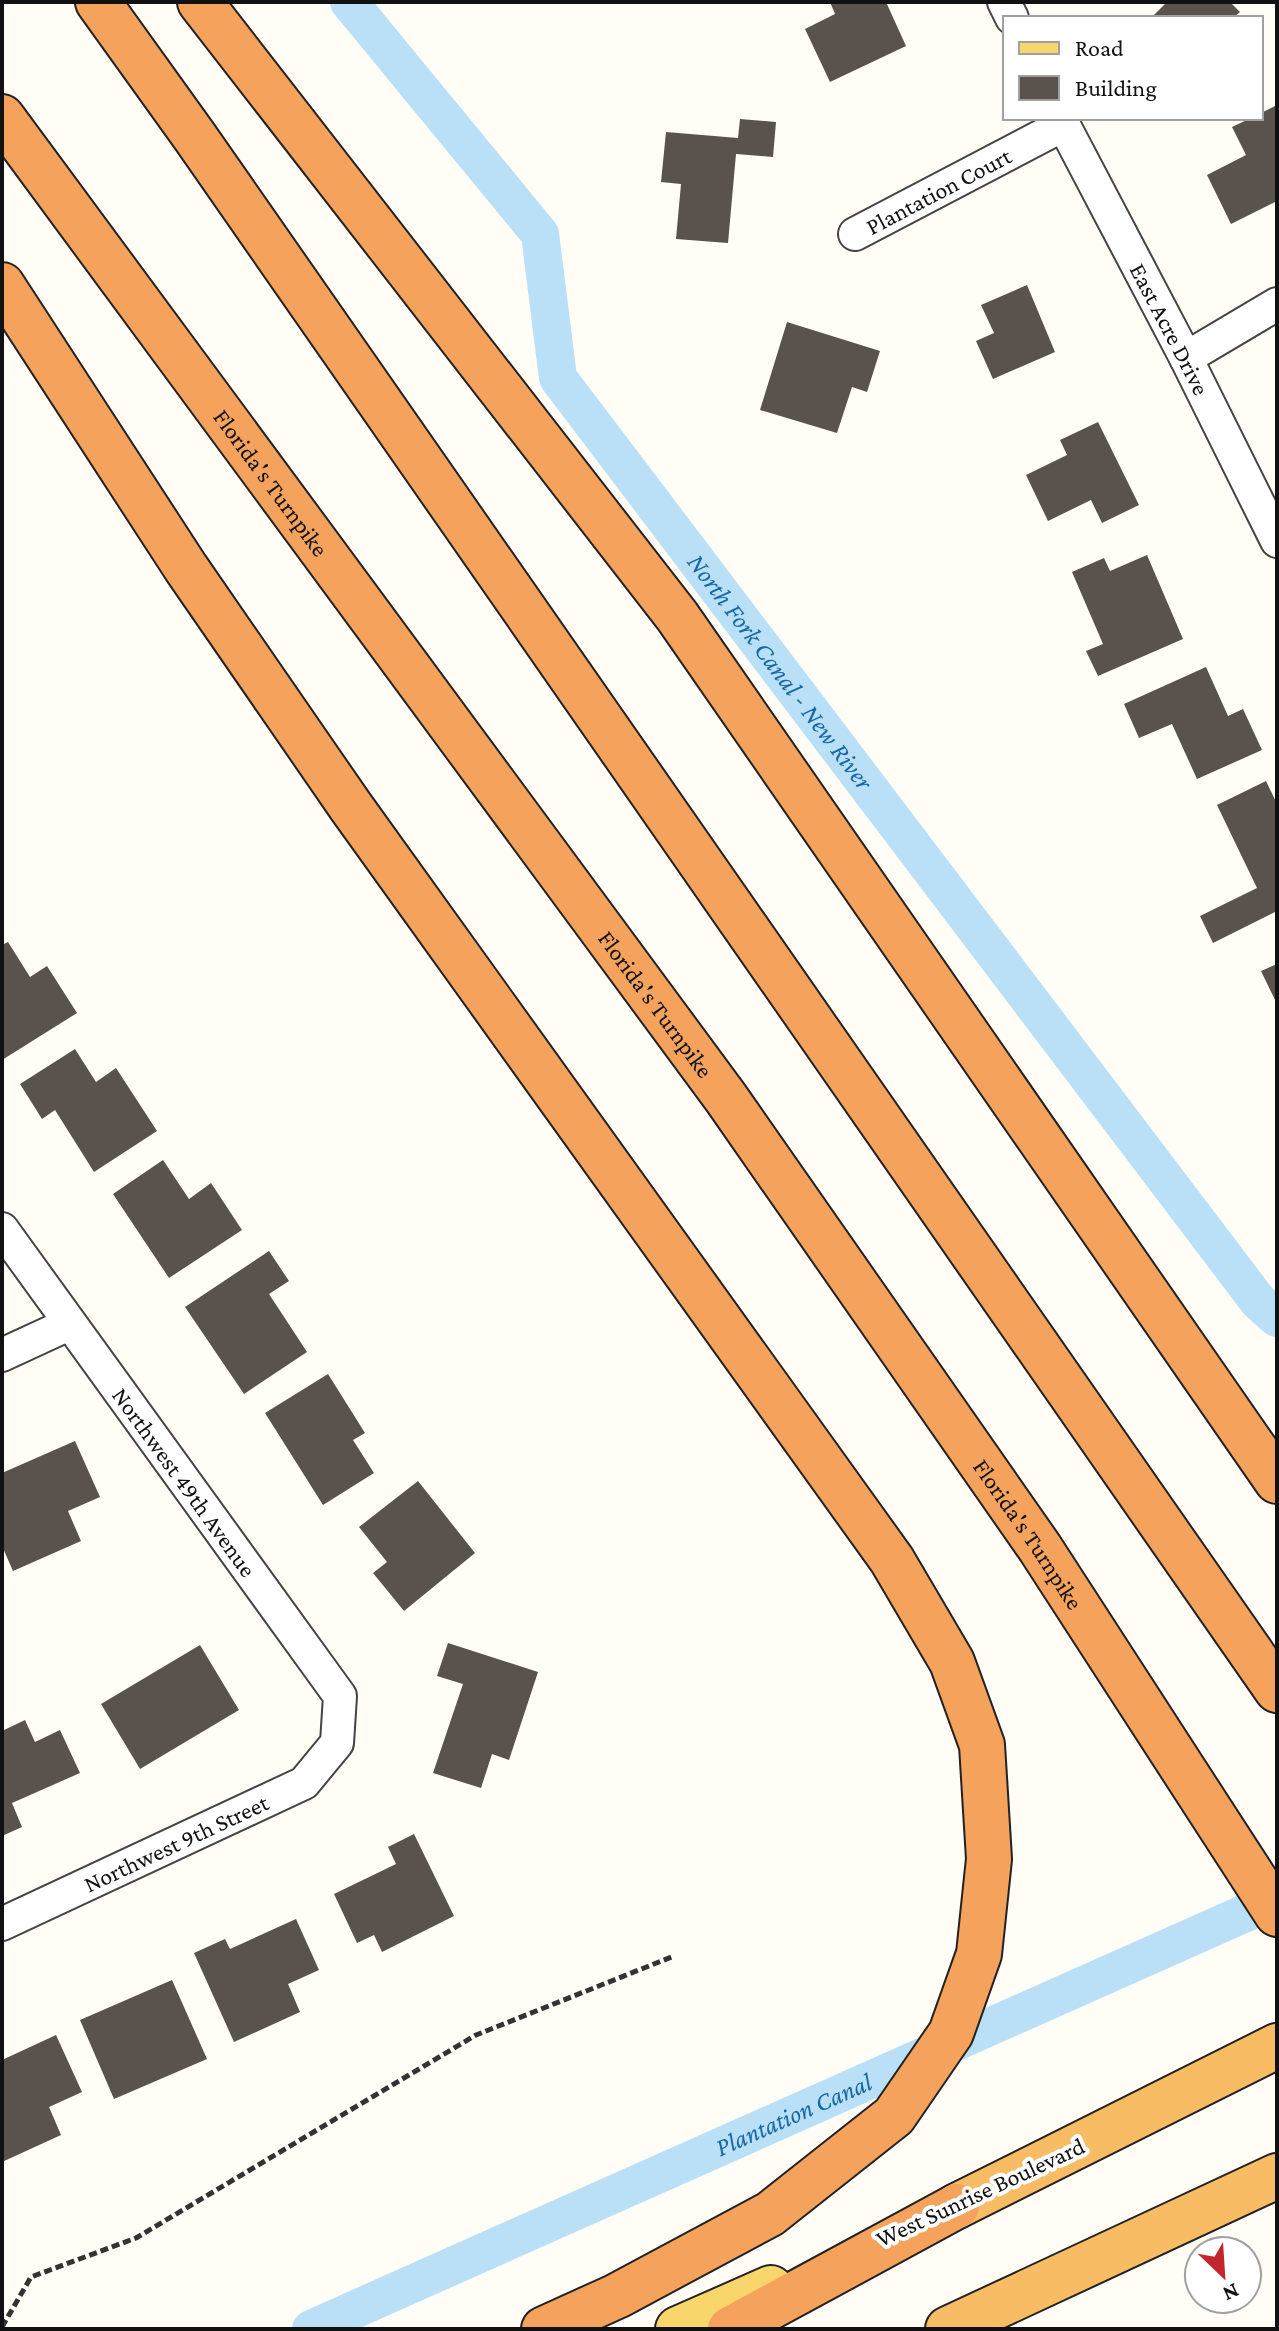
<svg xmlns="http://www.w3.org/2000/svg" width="1279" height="2331" font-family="'Crimson Pro',serif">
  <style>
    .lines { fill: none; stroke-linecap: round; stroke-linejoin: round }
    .canal { stroke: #b9e0f7; stroke-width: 38 }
    .building { fill: #5a524d }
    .minor-casing { stroke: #444; stroke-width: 36 }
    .primary-casing { stroke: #222; stroke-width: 48 }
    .trunk-casing { stroke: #222; stroke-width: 48 }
    .motorway-casing { stroke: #222; stroke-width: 48 }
    .path { stroke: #333; stroke-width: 5; stroke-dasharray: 8 4; stroke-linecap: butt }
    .minor { stroke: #fff; stroke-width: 32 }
    .primary { stroke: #f9d66b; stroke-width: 44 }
    .trunk { stroke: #f7bc64; stroke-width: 44 }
    .motorway { stroke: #f5a25d; stroke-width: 44 }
    .labels { text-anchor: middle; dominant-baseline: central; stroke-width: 8; stroke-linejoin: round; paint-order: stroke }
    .street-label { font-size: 24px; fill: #111; stroke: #fff }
    .water-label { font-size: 26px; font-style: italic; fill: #1768a6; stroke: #fff }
  </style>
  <rect width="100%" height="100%" fill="#fffdf5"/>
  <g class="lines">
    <!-- canal -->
    <g class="canal">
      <path id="s1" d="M349,2L540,234L558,378L1258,1301L1277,1318"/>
      <path id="s2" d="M311,2329L1277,1899"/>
    </g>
  </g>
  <!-- building -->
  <path class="building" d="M830,2H886L906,46L830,82L805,29L835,14Z
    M1167,2H1230L1240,12L1233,18H1151Z
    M1277,105V201L1231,224L1207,175L1246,155L1232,127L1251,118H1261V113Z
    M740,119L776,122L773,157L736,154L728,243L676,239L681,184L661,182L666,132L738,138Z
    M1027,285L1055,352L993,379L976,341L994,333L981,305Z
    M787,322L880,351L867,392L852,387L837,433L760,410Z
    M1098,422L1139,505L1102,523L1091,500L1048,521L1026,475L1067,455L1060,440Z
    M1147,555L1183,639L1098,676L1086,651L1103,644L1072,572L1104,558L1110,571Z
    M1206,667L1228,716L1243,709L1262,750L1197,779L1172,724L1139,738L1124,704Z
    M1266,781L1277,804V911L1213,943L1200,916L1257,888L1217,805Z
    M8,942L30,977L47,966L77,1013L2,1060V945Z
    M1277,964V1004L1261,971Z
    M75,1049L96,1082L116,1068L157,1131L94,1172L55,1110L42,1119L20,1084Z
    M163,1160L189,1199L211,1183L242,1230L169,1278L113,1194Z
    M269,1251L289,1281L269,1294L307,1352L244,1394L185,1307Z
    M328,1374L365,1433L353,1440L374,1473L323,1505L265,1413Z
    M75,1441L100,1497L68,1511L81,1541L13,1571L2,1546V1473Z
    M418,1481L475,1553L404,1611L373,1573L387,1562L359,1527Z
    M448,1643L538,1672L509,1760L492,1754L481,1788L433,1773L463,1684L437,1676Z
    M200,1645L239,1710L140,1769L101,1704Z
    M25,1720L35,1742L60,1730L80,1773L12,1803L22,1827L2,1836V1731Z
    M414,1834L454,1916L382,1952L374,1935L357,1943L334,1894L396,1864L388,1847Z
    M296,1919L319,1970L288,1984L300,2012L234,2042L194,1953L225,1939L230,1949Z
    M172,1980L207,2059L114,2099L80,2020Z
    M56,2035L82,2092L49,2107L61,2135L2,2162V2060Z"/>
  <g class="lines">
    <!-- minor casing -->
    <g class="minor-casing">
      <g id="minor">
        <path d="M1004,2L1012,18"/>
        <path id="s3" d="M1060,118L1186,358L1277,541"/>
        <path id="s4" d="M855,234L1063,125"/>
        <path d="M1186,358L1277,304"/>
        <path id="s5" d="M2,1229L340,1696L337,1743L304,1783L2,1924"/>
        <path d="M2,1355L69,1324"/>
      </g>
    </g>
    <!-- primary casing -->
    <g class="primary-casing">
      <path id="primary" d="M678,2329L771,2288"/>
    </g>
    <!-- trunk casing -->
    <g class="trunk-casing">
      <path id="trunk" d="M957,2206L1277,2046
        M948,2329L1277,2176"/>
    </g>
    <!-- motorway casing -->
    <g class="motorway-casing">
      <g id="motorway">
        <path d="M98,2L195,137L1277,1690"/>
        <path d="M200,2L677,616L1277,1481"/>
        <path id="s6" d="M2,117L726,1098L1040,1548L1277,1914"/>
        <path d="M2,285L186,568L351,807L892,1560L952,1662L982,1745L989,1859L979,1954L951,2033L894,2116L770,2214L617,2296L544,2329"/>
        <path d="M730,2329L957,2206"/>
      </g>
    </g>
    <!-- path -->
    <path class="path" d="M2,2327L31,2277L136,2238L476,2035L674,1956"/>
    <!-- minor -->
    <use href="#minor" class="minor"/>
    <!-- primary -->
    <use href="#primary" class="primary"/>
    <!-- trunk -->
    <use href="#trunk" class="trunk"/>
    <!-- motorway -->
    <use href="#motorway" class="motorway"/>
  </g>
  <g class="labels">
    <!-- street labels -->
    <g class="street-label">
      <text stroke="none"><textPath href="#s4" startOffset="94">Plantation Court</textPath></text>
      <text stroke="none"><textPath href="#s3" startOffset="238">East Acre Drive</textPath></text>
      <text stroke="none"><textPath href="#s6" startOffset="454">Florida's Turnpike</textPath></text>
      <text stroke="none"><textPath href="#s6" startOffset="1102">Florida's Turnpike</textPath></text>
      <text stroke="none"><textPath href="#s5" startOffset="312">Northwest 49th Avenue</textPath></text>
      <text stroke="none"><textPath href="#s6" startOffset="1750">Florida's Turnpike</textPath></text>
      <text transform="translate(176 1843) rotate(-25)">Northwest 9th Street</text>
      <text transform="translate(980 2192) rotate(-25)">West Sunrise Boulevard</text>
    </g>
    <!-- water labels -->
    <g class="water-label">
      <text stroke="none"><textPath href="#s1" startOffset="814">North Fork Canal - New River</textPath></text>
      <text stroke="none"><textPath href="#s2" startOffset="528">Plantation Canal</textPath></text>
    </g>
  </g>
  <!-- border -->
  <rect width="1279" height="2331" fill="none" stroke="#111111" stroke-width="8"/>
  <!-- legend -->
  <rect x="1003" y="16" width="260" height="104" fill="#ffffff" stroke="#a0a0a0" stroke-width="2"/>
  <rect x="1019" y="42" width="40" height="12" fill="#f9d66b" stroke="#a0a0a0" stroke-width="2"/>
  <text x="1075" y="56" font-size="24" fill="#111111">Road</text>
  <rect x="1019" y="76" width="40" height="24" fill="#5a524d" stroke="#a0a0a0" stroke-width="2"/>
  <text x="1075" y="96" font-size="24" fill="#111111">Building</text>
  <!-- north arrow -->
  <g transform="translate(1223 2275) rotate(155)"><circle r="38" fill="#ffffff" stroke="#a0a0a0" stroke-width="2"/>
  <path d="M0-6L14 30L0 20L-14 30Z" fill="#c4262e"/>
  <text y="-12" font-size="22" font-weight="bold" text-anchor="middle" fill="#111111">N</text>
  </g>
</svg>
